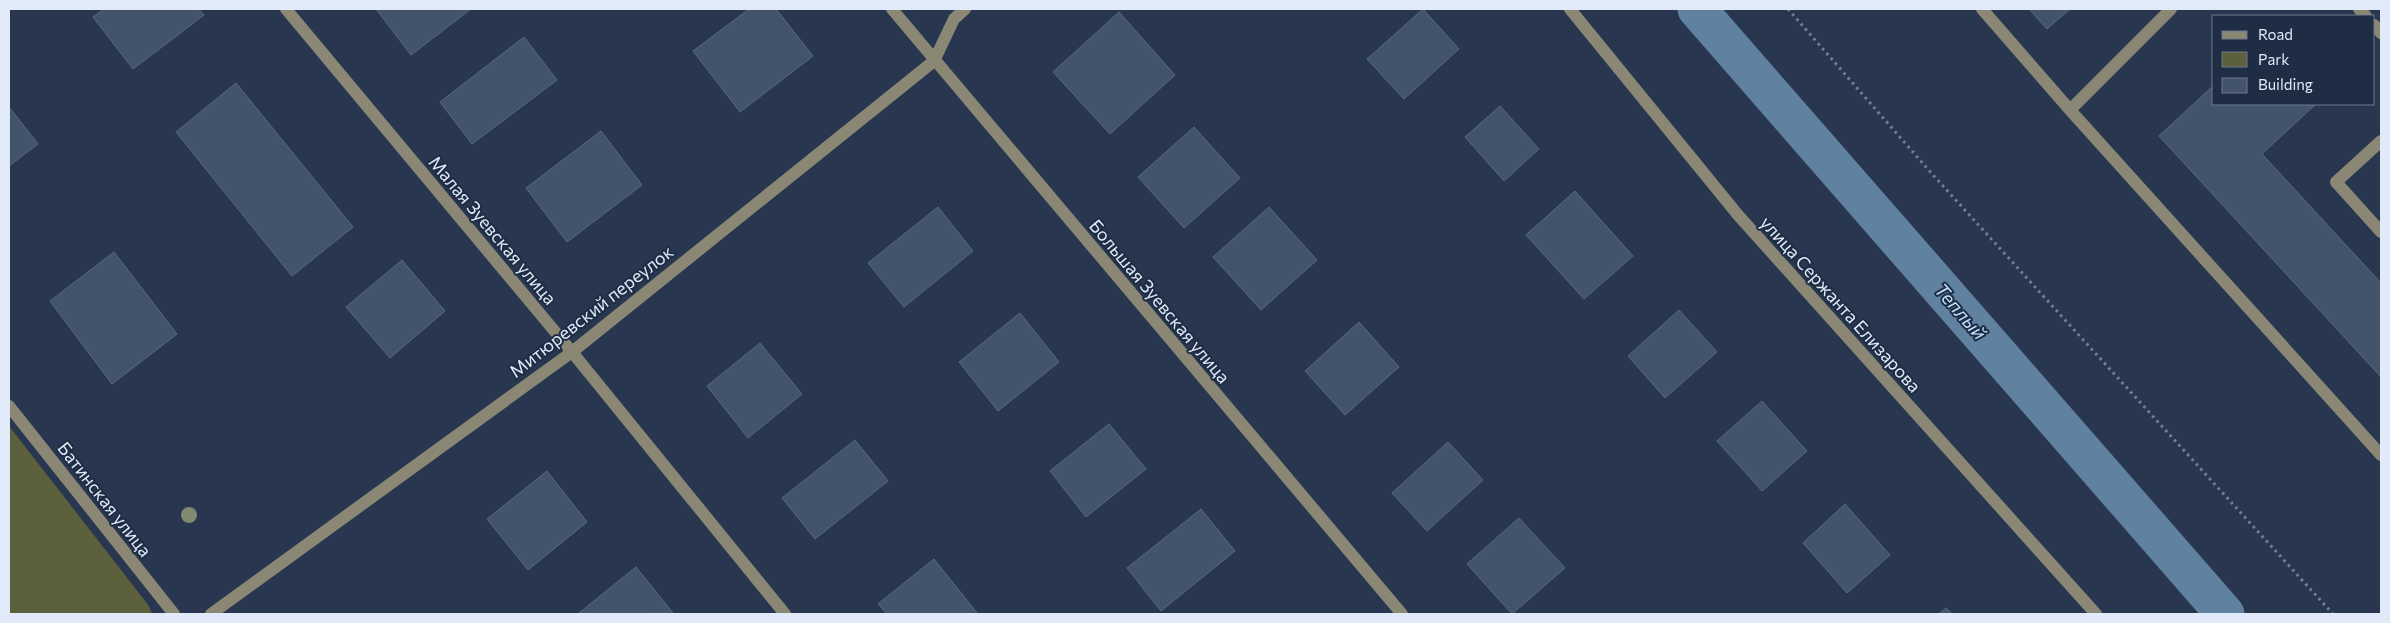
<svg xmlns="http://www.w3.org/2000/svg" width="2390" height="623" font-family="Commissioner,sans-serif">
  <style>
    .green { fill: #5d603c }
    .lines { fill: none; stroke-linecap: round; stroke-linejoin: round }
    .canal { stroke: #60819f; stroke-width: 39 }
    .building { fill: #43536c; stroke: #576881 }
    .path { stroke: #748195; stroke-width: 3; stroke-dasharray: 2.5 4; stroke-linecap: butt }
    .minor { stroke: #8b8775; stroke-width: 12 }
    .tree { fill: #7f8a6f }
    .labels { text-anchor: middle; dominant-baseline: central; stroke-width: 4; stroke-linejoin: round; paint-order: stroke }
    .street-label { font-size: 18px; fill: #e0eaf9; stroke: #1e2d44 }
    .water-label { font-size: 19px; font-style: italic; fill: #c0e0fe; stroke: #1e2d44 }
  </style>
  <rect width="100%" height="100%" fill="#28374f"/>
  <!-- green -->
  <path class="green" d="M9,426L149,606L152,614H9Z"/>
  <g class="lines">
    <!-- canal -->
    <path class="canal" d="M1697,9L2225,614"/>
  </g>
  <!-- building -->
  <path class="building" d="M104,9H199L204,15L133,69L93,17Z
    M376,9H471L411,55Z
    M749,9H776L813,56L740,112L693,51Z
    M1423,9L1459,49L1404,99L1367,59Z
    M2029,9H2070L2047,29Z
    M1119,12L1175,75L1110,134L1053,72Z
    M524,37L557,80L472,144L440,102Z
    M236,83L353,227L292,276L176,132Z
    M2214,85V104H2316L2262,154L2381,283V377L2159,136Z
    M1500,106L1539,149L1504,181L1465,137Z
    M9,107L38,144L9,166Z
    M1194,127L1240,178L1184,228L1138,177Z
    M601,131L642,185L567,242L526,188Z
    M1575,191L1633,256L1584,299L1526,235Z
    M938,207L973,251L904,307L868,263Z
    M1269,207L1317,260L1261,310L1213,257Z
    M114,252L177,334L112,384L50,301Z
    M402,260L445,311L390,358L346,307Z
    M1679,310L1717,352L1665,398L1628,356Z
    M1020,313L1059,362L998,411L959,362Z
    M1359,322L1399,367L1345,415L1305,371Z
    M760,343L802,394L748,438L707,386Z
    M1762,401L1807,451L1762,491L1717,441Z
    M1109,424L1146,469L1086,517L1050,471Z
    M855,440L888,481L815,539L782,498Z
    M1448,442L1483,480L1427,531L1392,493Z
    M547,471L587,522L528,570L487,519Z
    M1845,504L1890,555L1847,593L1803,543Z
    M1201,509L1235,551L1161,611L1127,568Z
    M1519,518L1565,568L1512,614L1467,564Z
    M934,559L978,614H887L878,604Z
    M636,567L673,613L580,614L579,613Z
    M1946,608L1952,614H1939Z"/>
  <g class="lines">
    <!-- path -->
    <path class="path" d="M1788,9L1933,175L2333,614"/>
    <!-- minor -->
    <path class="minor" d="M286,9L572,352L785,614
      M892,9L1402,614
      M1570,9L1738,215L2096,614
      M1982,9L2070,110L2381,455
      M2359,9L2366,16
      M2374,25L2381,33
      M2070,110L2171,9
      M2381,141L2336,182L2381,232
      M9,406L174,614
      M211,614L572,352L934,61L954,19L965,9"/>
  </g>
  <!-- trees -->
  <circle class="tree" cx="189" cy="515" r="8"/>
  <g class="labels">
    <!-- street labels -->
    <g class="street-label">
      <text transform="translate(493 230) rotate(50)">Малая Зуевская улица</text>
      <text transform="translate(1160 301) rotate(50)">Большая Зуевская улица</text>
      <text transform="translate(1841 304) rotate(48)">улица Сержанта Елизарова</text>
      <text transform="translate(591 311) rotate(-38)">Митюревский переулок</text>
      <text transform="translate(105 499) rotate(52)">Батинская улица</text>
    </g>
    <!-- water labels -->
    <g class="water-label">
      <text transform="translate(1961 311) rotate(49)">Теплый</text>
    </g>
  </g>
  <!-- border -->
  <rect width="2390" height="623" fill="none" stroke="#e0eaf9" stroke-width="20"/>
  <!-- legend -->
  <rect x="2212" y="15" width="162" height="90" fill="#1e2d44" stroke="#6c798c"/>
  <rect x="2222" y="31" width="25" height="8" fill="#8b8775" stroke="#6c798c"/>
  <text x="2258" y="40" font-size="15" fill="#e0eaf9">Road</text>
  <rect x="2222" y="52" width="25" height="15" fill="#5d603c" stroke="#6c798c"/>
  <text x="2258" y="65" font-size="15" fill="#e0eaf9">Park</text>
  <rect x="2222" y="78" width="25" height="15" fill="#43536c" stroke="#6c798c"/>
  <text x="2258" y="90" font-size="15" fill="#e0eaf9">Building</text>
</svg>
